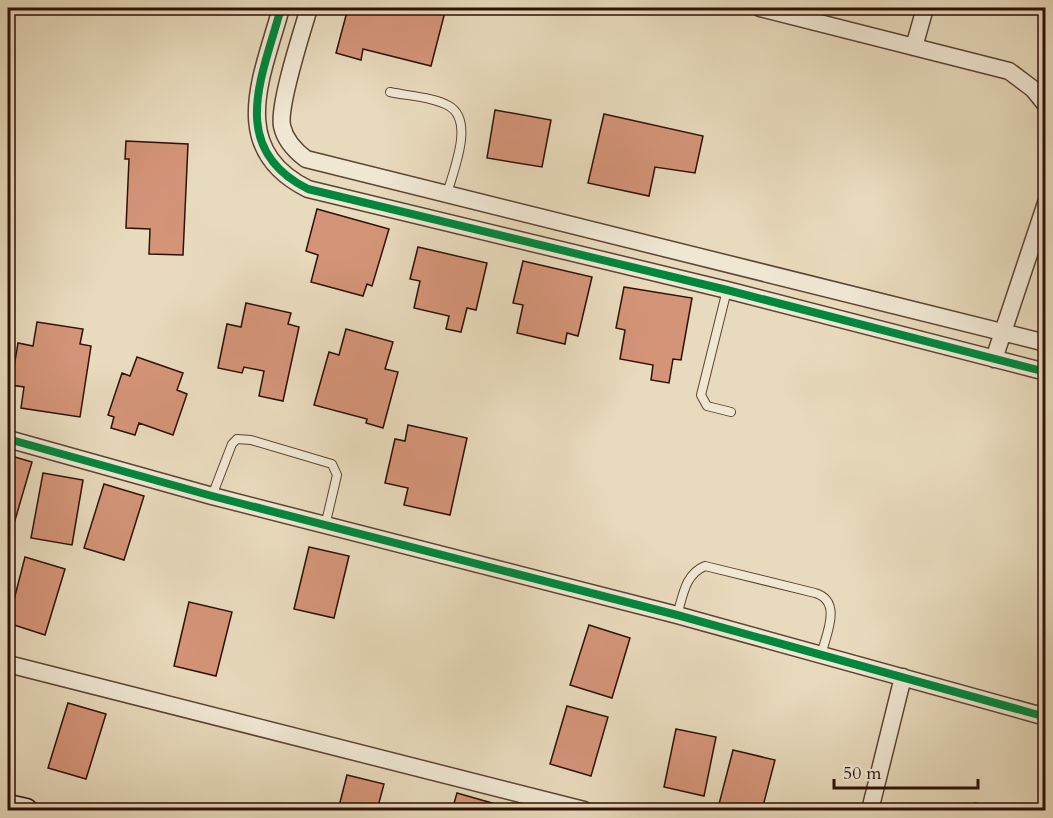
<svg xmlns="http://www.w3.org/2000/svg" width="1053" height="818" font-family="Cardo,serif">
  <style>
    .building { fill: #d49478; stroke: #2d1105; stroke-width: 1.5 }
    .lines { fill: none; stroke-linecap: round; stroke-linejoin: round }
    .lane-casing { stroke: #5c4333; stroke-width: 10 }
    .street-casing { stroke: #5c4333; stroke-width: 19 }
    .secondary-casing { stroke: #2d1105; stroke-width: 25 }
    .lane { stroke: #f0e7d3; stroke-width: 8 }
    .street { stroke: #f0e7d3; stroke-width: 16 }
    .secondary { stroke: #f0e7d3; stroke-width: 22 }
    .cycleway-casing { stroke: #f0e7d3; stroke-width: 11 }
    .cycleway { stroke: #00873e; stroke-width: 8 }
  </style>
  <rect width="100%" height="100%" fill="#e8dabc"/>
  <filter id="stains"><feTurbulence type="fractalNoise" baseFrequency=".00333" numOctaves="4"/><feColorMatrix values="0 0 0 0 .2 0 0 0 0 .09 0 0 0 0 .02 0 0 0 .5 -.17"/></filter>
  <radialGradient id="worn" r=".72"><stop offset=".6" stop-color="#630" stop-opacity="0"/><stop offset="1" stop-color="#630" stop-opacity=".3"/></radialGradient>
  <!-- building -->
  <path class="building" d="M348,8H446L431,66L363,49L361,60L336,53Z
    M495,110L551,120L542,167L487,158Z
    M604,114L703,136L695,173L655,167L649,196L588,183Z
    M126,141L188,144L183,255L149,254L150,229L126,228L129,159H125Z
    M317,209L389,229L372,286L367,284L363,296L311,282L318,255L306,251Z
    M418,247L487,263L476,310L467,308L461,332L446,329L449,316L414,308L420,281L410,279Z
    M523,261L592,277L578,336L567,333L565,344L517,333L523,305L513,303Z
    M624,287L692,298L681,360L673,359L669,383L651,380L653,365L620,359L625,330L616,328Z
    M246,303L291,313L288,324L299,327L283,401L259,396L264,371L244,367L242,373L218,368L227,324L241,327Z
    M37,322L83,329L80,344L91,346L80,417L21,408L24,387L11,385L18,343L33,346Z
    M346,329L393,342L385,369L398,372L383,428L366,423L367,419L314,405L329,352L339,355Z
    M137,357L183,373L177,390L187,394L173,435L139,423L135,435L111,428L114,417L108,415L122,373L130,376Z
    M408,425L467,438L450,515L404,505L408,488L385,483L395,439L405,441Z
    M8,455L32,462L13,527L8,525Z
    M43,473L83,480L72,545L31,538Z
    M104,484L144,496L124,560L84,548Z
    M309,547L349,556L334,618L294,609Z
    M25,557L65,569L45,635L8,623Z
    M189,602L232,612L216,676L174,666Z
    M589,625L630,638L612,698L570,685Z
    M68,703L106,714L86,779L48,768Z
    M567,706L608,717L591,776L550,764Z
    M676,729L716,737L704,796L664,787Z
    M733,750L775,760L762,810L718,808Z
    M347,775L384,784L377,810H338Z
    M457,793L506,807L504,810H452Z
    M975,803L1006,810H974Z"/>
  <g class="lines">
    <!-- lane casing -->
    <g class="lane-casing">
      <path id="lane" d="M390,92C408,96 434,97 449,106C475,121 453,171 447,194
        M727,290L701,395L707,406L731,412
        M212,496L232,444L237,439L251,440L332,464L337,475L325,526
        M677,615C683,596 685,574 705,566L815,593C843,601 826,635 821,655"/>
    </g>
    <!-- street casing -->
    <g class="street-casing">
      <path id="street" d="M281,8C263,75 226,148 308,189L727,290L1046,372
        M309,8C302,32 278,105 282,126C285,140 294,150 306,159L1046,343
        M760,8L1009,71L1033,89L1046,105
        M914,47L925,8
        M994,359L1046,203
        M8,439L212,496L677,615L1046,717
        M8,664L584,810
        M870,810L903,677"/>
    </g>
    <!-- secondary casing -->
    <g class="secondary-casing">
      <path id="secondary" d="M8,806L26,810"/>
    </g>
    <!-- lane -->
    <use href="#lane" class="lane"/>
    <!-- street -->
    <use href="#street" class="street"/>
    <!-- secondary -->
    <use href="#secondary" class="secondary"/>
    <!-- cycleway casing -->
    <g class="cycleway-casing">
      <path id="cycleway" d="M281,8C263,75 226,148 308,189L727,290L1046,372
        M8,439L212,496L677,615L1046,717"/>
    </g>
    <!-- cycleway -->
    <use href="#cycleway" class="cycleway"/>
  </g>
  <!-- margin -->
  <rect width="1053" height="818" fill="none" stroke="#e8dabc" stroke-width="30"/>
  <rect x="9" y="9" width="1035" height="800" fill="none" stroke="#2d1105" stroke-width="3"/>
  <rect x="15" y="15" width="1023" height="788" fill="none" stroke="#2d1105" stroke-width="1.5"/>
  <!-- scale -->
  <path d="M834 779v9h144v-9" fill="none" stroke="#2d1105" stroke-width="3"/>
  <text x="843" y="779" font-size="18" fill="#2d1105" stroke="#f0e7d3" stroke-width="4.5" paint-order="stroke">50 m</text>
  <rect width="100%" height="100%" filter="url(#stains)"/>
  <rect width="100%" height="100%" fill="url(#worn)"/>
</svg>
